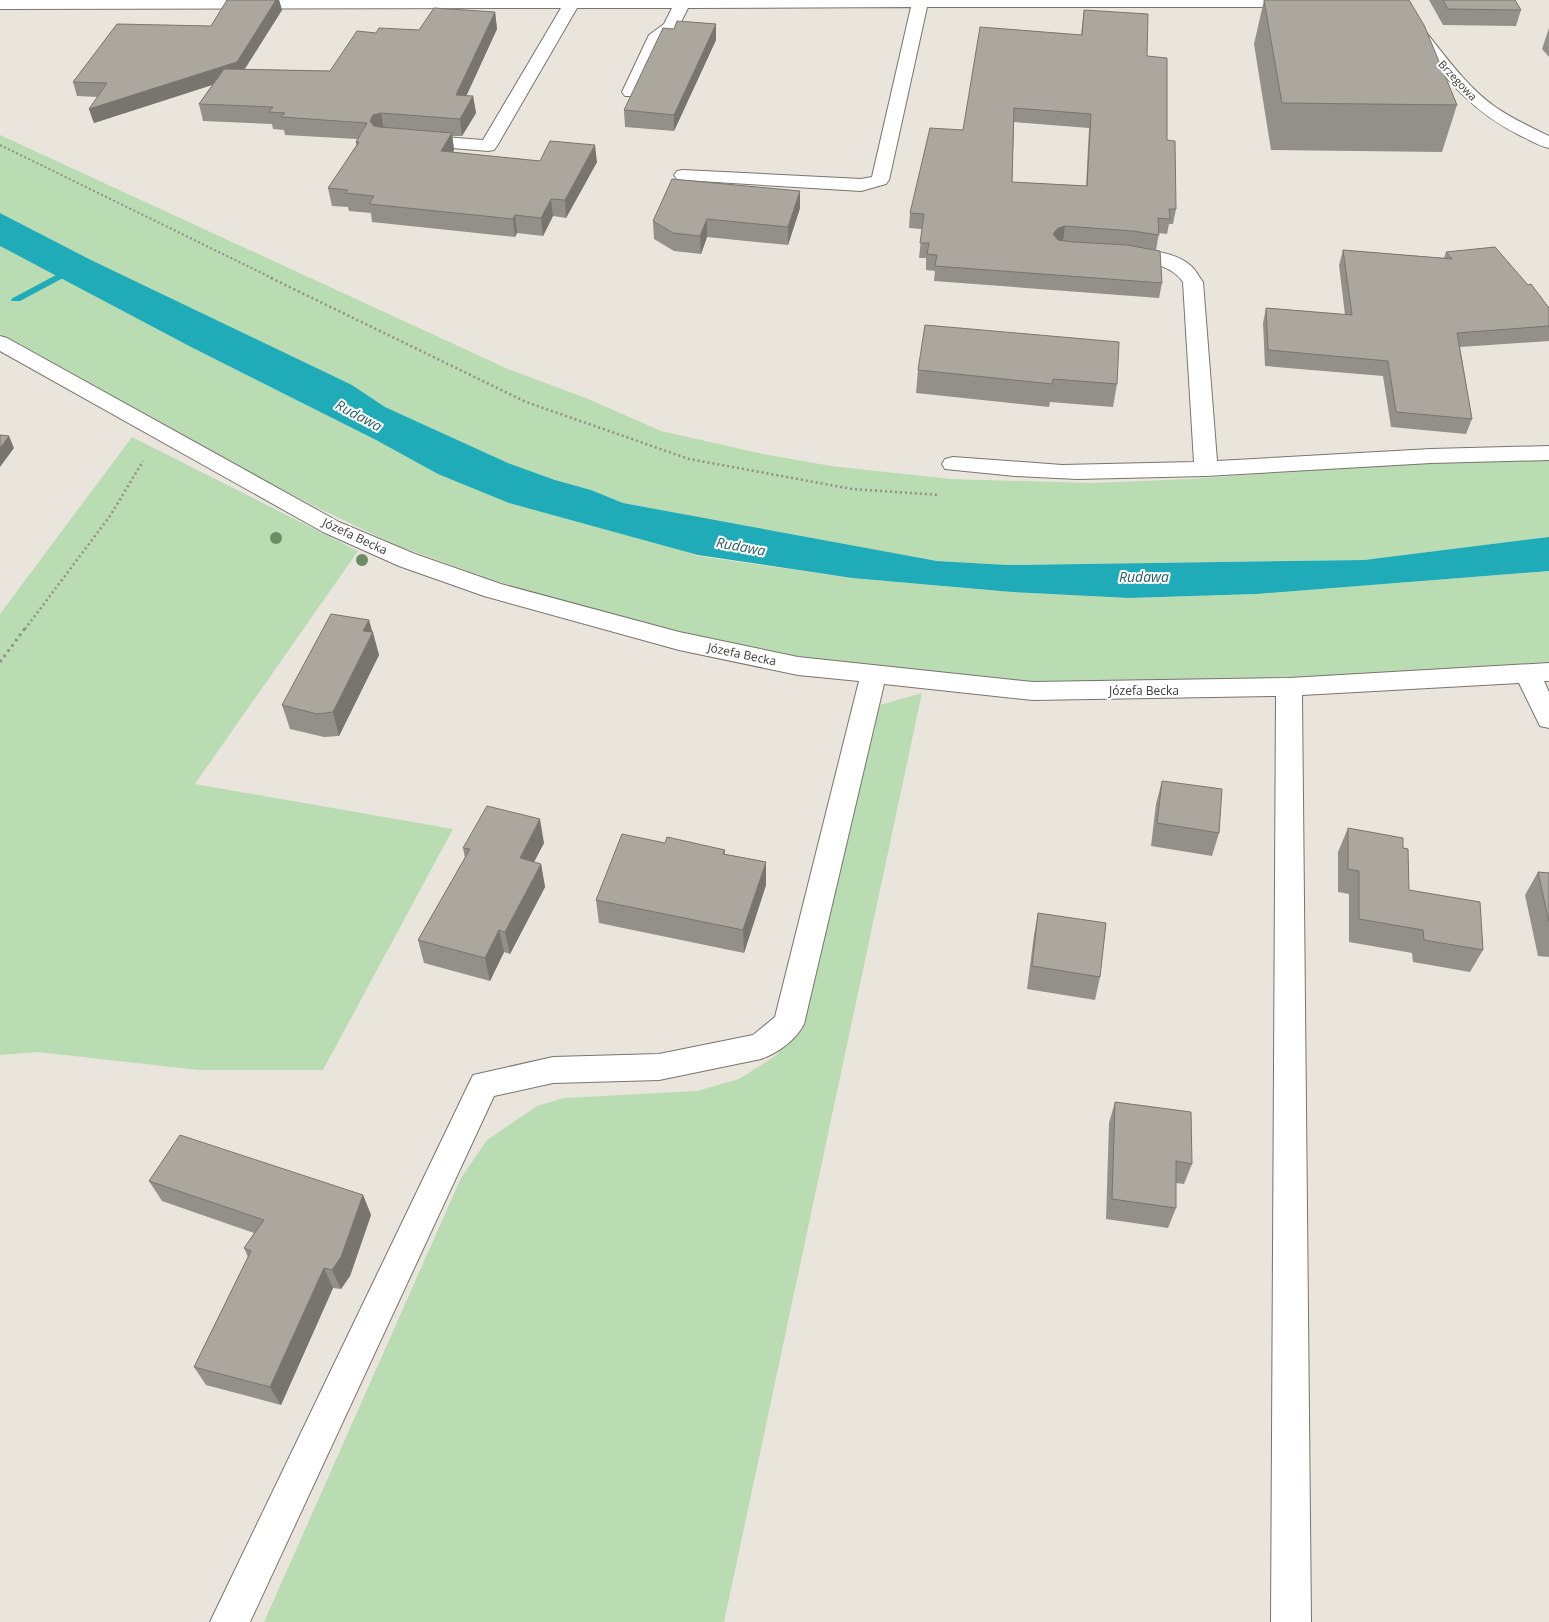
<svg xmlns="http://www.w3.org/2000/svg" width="1549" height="1622" font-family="'Open Sans',sans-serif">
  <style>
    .green { fill: #b9dcb3 }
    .water { fill: #1facb8 }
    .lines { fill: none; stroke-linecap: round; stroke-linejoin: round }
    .stream { fill: #1facb8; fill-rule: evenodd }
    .minor-casing { stroke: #79746d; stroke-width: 2 }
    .path-far2 { stroke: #928e88; stroke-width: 2; stroke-dasharray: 2 2.5; stroke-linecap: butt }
    .path-far1 { stroke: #928e88; stroke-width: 2.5; stroke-dasharray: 2 3; stroke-linecap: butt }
    .path { stroke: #928e88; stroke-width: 3; stroke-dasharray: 2.5 4; stroke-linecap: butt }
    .minor { fill: #fff; fill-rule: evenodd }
    .tree { fill: #6e8c63 }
    .wall { fill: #939089; fill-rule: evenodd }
    .shaded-wall { fill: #78756f }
    .building { fill: #aba79f; stroke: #78756f; fill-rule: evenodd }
    .labels { text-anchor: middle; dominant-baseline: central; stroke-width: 4; stroke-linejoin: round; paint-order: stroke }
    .far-street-label { font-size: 11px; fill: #3e3c38; stroke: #fff }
    .street-label { font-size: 12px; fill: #3e3c38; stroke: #fff }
    .water-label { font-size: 14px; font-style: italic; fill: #285d62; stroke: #fff }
  </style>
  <rect width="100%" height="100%" fill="#eae5dc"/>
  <!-- green -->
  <path class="green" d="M0,135L508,369L586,398L661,431L763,454L831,466L950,479L1092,483L1190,479L1438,461L1549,457V537L1364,560L1008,565L937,561L623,503L591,490L555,480L508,463L385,407L352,385L91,260L0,213Z
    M0,246L191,347L378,441L698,556L852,578L1012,592L1129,598L1256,594L1549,571V664L1236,682L1099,684L1008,681L828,665L691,635L574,605L487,578L396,545L318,508L166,429L0,334Z
    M132,437L358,551L195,784L453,829L323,1070H199L38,1052L0,1055V614Z
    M922,693L724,1622H264L461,1178L487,1140L537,1106L564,1098L697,1091L739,1079L774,1057L802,1025L880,705Z"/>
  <!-- water -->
  <path class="water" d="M0,213L91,260L352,385L385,407L508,463L555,480L591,490L623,503L937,561L1008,565L1364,560L1549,537V571L1256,594L1129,598L1012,592L852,578L698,555L509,503L438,474L378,441L191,347L0,246Z"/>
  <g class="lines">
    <!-- stream -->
    <path class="stream" d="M75,265L78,266V270L20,301H12L11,299Z"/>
    <!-- minor casing -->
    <g class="minor-casing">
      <path id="minor" d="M0,0H1308L1310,2L1308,5L1302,7H927L889,180L886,184L861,191L683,180L677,179L674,175L677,171L683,170L861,179L872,177L911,7L688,8L677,30L664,38L640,92L637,96H625L622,92L649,35L664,24L672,8H577L497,146L494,150L488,151L417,145L411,144L408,140L411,136L417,135L483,140L561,8L0,9Z
        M1415,24L1421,26C1443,53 1465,85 1494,106C1511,118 1530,127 1549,136V148C1539,146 1530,140 1521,136C1470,111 1444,76 1409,32L1407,29L1409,26Z
        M1124,248C1145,250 1175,251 1191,266C1196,270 1199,277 1203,282L1217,461L1431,449L1549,446V460L1431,463L1206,476L1077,479L1015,476L945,469L942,464L945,459L953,457L1062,465L1194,462L1183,282C1168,260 1140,264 1117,258L1114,254L1117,250Z
        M0,336L7,338L339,522L415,554L501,584L679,632L798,657L1033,682L1289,678L1549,663V681H1544L1549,692V728L1540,726L1519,683L1302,695L1311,1622H1271L1276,696L1033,700L884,684L804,1024C796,1040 778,1053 761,1059L659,1080L553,1083L494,1096L250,1622H210L473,1075L553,1057L659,1054L753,1035L775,1017L859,681L798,675L679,650L484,596L399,566L323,532L0,351Z"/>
    </g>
    <!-- path-far2 -->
    <path class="path-far2" d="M0,145L274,279"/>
    <!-- path-far1 -->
    <path class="path-far1" d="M271,278L526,402L689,459L852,489L940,495
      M25,629L110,516L143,461"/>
    <!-- path -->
    <path class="path" d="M0,662L26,627"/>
    <!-- minor -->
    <use href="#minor" class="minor"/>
  </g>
  <!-- trees -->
  <g class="tree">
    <circle cx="276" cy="538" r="6"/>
    <circle cx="362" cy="560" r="6"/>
  </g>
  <!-- wall -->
  <path class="wall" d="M227,0H279L282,10L245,69L330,71L376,33L419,30L495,12L497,29L466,96H473L476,113L462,136H452L454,150L453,152L540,161L597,162L566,218L553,216L543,236L517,233L515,237L372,222L371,213L349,211L348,207L332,206L328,188L356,146V142L357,139L285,135L284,130L273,129L272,124L203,121L199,104L212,85L94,123L89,109L98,97L77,96L73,82L211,26Z
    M1264,0L1457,105L1442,152L1271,150L1254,44Z
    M1429,0H1515L1521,10L1516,26L1443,25Z
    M1084,10L1147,56L1167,140L1176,209L1173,224H1169L1167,234L1159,233L1156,250L1134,247L1162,283L1159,298L934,281L935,271L926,270V258H919L922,229L909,228L910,213L963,130L1081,35ZM1014,122L1089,128L1086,186L1012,182Z
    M716,24V40L674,131L625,127L624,110L674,29Z
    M1549,28V57L1542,49Z
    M800,191V208L788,245L707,237L701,254L674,251L654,239L653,221Z
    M1343,250L1444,258L1446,252L1549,308V341L1460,347L1472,419L1466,434L1391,427L1383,376L1265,366L1263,323L1266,308L1345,315L1339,265Z
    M925,325L1117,384L1113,407L1050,402L1049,407L916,393L918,370Z
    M372,632H373L379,655L339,736L324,737L290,729L282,705Z
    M1162,781L1219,833L1212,856L1151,846L1156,804Z
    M1348,828L1403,848L1409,890L1483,950L1470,972L1413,962L1412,953L1349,942V894L1338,892V852Z
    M544,843L534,862L541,864L545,887L510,954L504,952L490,981L424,963L418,940L465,858L463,848Z
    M665,843L725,850V854L766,862V885L744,953L599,923L596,900Z
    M1538,872L1549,873V957L1538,956L1525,895Z
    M1038,913L1100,977L1095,1000L1027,989L1034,935Z
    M1115,1102L1192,1164L1184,1184L1176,1183V1208L1168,1228L1106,1219L1109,1123Z
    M149,1181L363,1195L371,1215L350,1276L341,1289L333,1288L281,1405L206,1385L194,1367L248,1257L244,1248L254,1233L162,1201Z"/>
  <!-- shaded-wall -->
  <path class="shaded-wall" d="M276,0H279L282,10L240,76L94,123L89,109Z
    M495,12L497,29L459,112L456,95Z
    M716,24V40L674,131V115Z
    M473,96L476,113L462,136L460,119Z
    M381,113L384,130L376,132L370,121L373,115Z
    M452,133L454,150L444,169L441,151Z
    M595,145L597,162L566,218L565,200Z
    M800,191V208L788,245V227Z
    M551,199L553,216L543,236L541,218Z
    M515,215L517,233L515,237L513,219Z
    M707,219V237L701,254L700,236Z
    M1065,226L1063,241L1055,243L1053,234L1058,228Z
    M9,436L14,448L0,467V448Z
    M369,620L379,655L339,736L333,712L363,631Z
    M540,819L544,843L524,881L520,858Z
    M766,862V885L744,953L743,930Z
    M541,864L545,887L510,954L505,932Z
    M499,930L504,952L490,981L485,958Z
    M363,1195L371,1215L350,1276L341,1289L332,1270Z
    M324,1268L333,1288L281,1405L270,1387Z"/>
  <!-- building -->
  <path class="building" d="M227,0H276L237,62L89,109L107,83L73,82L117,24L211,26Z
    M1264,0H1409L1424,25L1457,105L1282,103Z
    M1443,0H1515L1521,10L1448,9Z
    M434,8L495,12L456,95L473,96L460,119L381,113L373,115L370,121L374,126L380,127L452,133L441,151L540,161L550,141L595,145L565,200L551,199L541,218L515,215L513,219L369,204L374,196L345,193L348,190L328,188L359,142H356L367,123L281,117L285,113L269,112L273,107L199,104L224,69L330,71L357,31L376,33L379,28L419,30Z
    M1084,10L1148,14L1147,56L1167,58V140L1175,141L1176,209H1169L1170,219L1158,218L1159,235L1133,231L1065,226L1058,228L1053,234L1058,240L1073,242L1127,245L1160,251L1162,283L935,266L937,255L927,254L929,243H920L924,214L910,213L930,128L963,130L980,27L1082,35ZM1014,108L1091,114L1087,186L1012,182Z
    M677,21L716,24L674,115L624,110L663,28L674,29Z
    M672,179L800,191L788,227L707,219L700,236L673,233L653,221Z
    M1495,247L1528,285L1531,284L1549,308V326L1457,333L1472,419L1396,412L1388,361L1268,350L1266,308L1352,315L1343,250L1452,259L1446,252Z
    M925,325L1119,342L1117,384L1053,379L1052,384L918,370Z
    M0,435L9,436L0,448Z
    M331,614L369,620L363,631L373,632L333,712L317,714L282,705Z
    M1162,781L1222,789L1219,833L1157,823Z
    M487,806L540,819L520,858L541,864L505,932L499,930L485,958L418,940L470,849L463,848Z
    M1348,828L1403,838V848L1408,849L1409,890L1480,902L1483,950L1424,940L1423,930L1359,919V871L1348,869Z
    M622,834L665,843L667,837L725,850L723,854L766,862L743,930L596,900Z
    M1538,872L1549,873V922Z
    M1038,913L1106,923L1100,977L1032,966Z
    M1115,1102L1191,1112L1192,1164L1176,1161V1208L1112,1199Z
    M180,1135L363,1195L341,1257L332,1270L324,1268L270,1387L194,1367L251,1251L244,1248L264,1220L149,1181Z"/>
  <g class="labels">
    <!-- far-street labels -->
    <g class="far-street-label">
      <text transform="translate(1458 80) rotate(47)">Brzegowa</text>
    </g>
    <!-- street labels -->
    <g class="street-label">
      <text transform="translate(355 536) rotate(25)">Józefa Becka</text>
      <text transform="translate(742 654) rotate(12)">Józefa Becka</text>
      <text x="1144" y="690">Józefa Becka</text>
    </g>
    <!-- water labels -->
    <g class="water-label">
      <text transform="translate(359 415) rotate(28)">Rudawa</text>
      <text transform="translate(741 546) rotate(10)">Rudawa</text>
      <text x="1144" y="576">Rudawa</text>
    </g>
  </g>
</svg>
